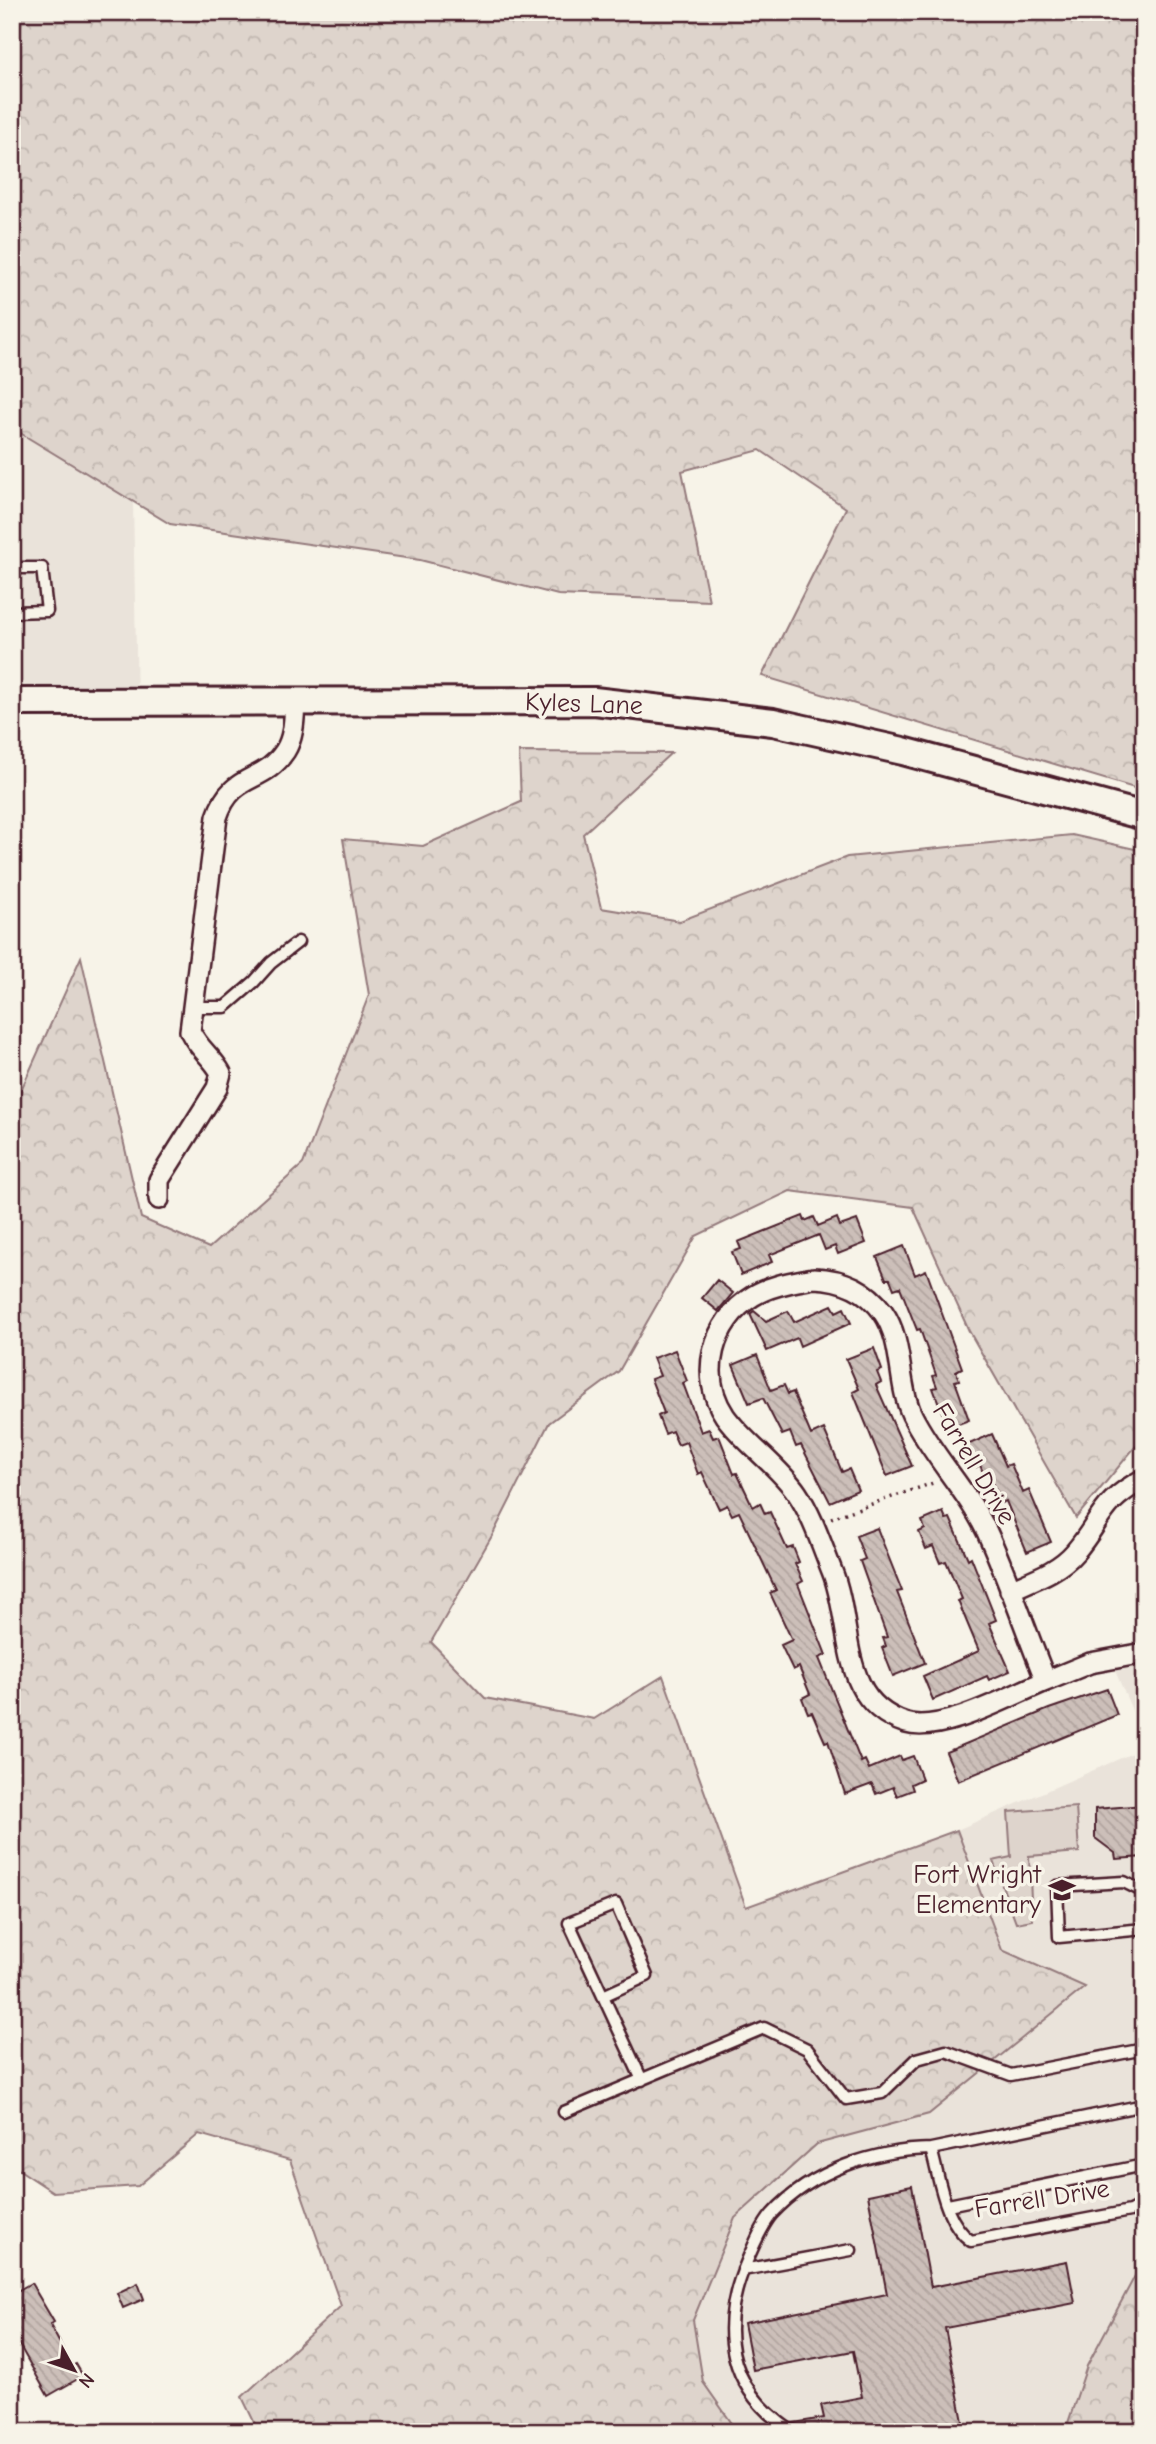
<svg xmlns="http://www.w3.org/2000/svg" width="1156" height="2444" font-family="'Comic Neue',sans-serif">
  <style>
    .built { fill: #eae3da }
    .forest { fill: url(#forest-crowns); stroke: #947a7c; stroke-width: 2 }
    .park { fill: #ded4cc; stroke: #947a7c; stroke-width: 2 }
    .building { fill: url(#building-back-hatch); stroke: #4a1f2b; stroke-width: 2 }
    .lines { fill: none; stroke-linecap: round; stroke-linejoin: round }
    .service-casing { stroke: #4a1f2b; stroke-width: 15 }
    .minor-casing { stroke: #4a1f2b; stroke-width: 24 }
    .secondary-casing { stroke: #4a1f2b; stroke-width: 32 }
    .path { stroke: #4a1f2b; stroke-width: 3.5; stroke-dasharray: 2 5; stroke-linecap: butt }
    .service { stroke: #f7f3e8; stroke-width: 10 }
    .minor { stroke: #f7f3e8; stroke-width: 19 }
    .secondary { stroke: #f7f3e8; stroke-width: 26 }
    .labels { text-anchor: middle; dominant-baseline: central; stroke-width: 7; stroke-linejoin: round; paint-order: stroke }
    .street-label { font-size: 26px; fill: #4a1f2b; stroke: #f7f3e8 }
    .poi-label { font-size: 26px; fill: #4a1f2b; stroke: #f7f3e8; text-anchor: end }
  </style>
  <defs>
    <pattern id="forest-crowns" width="20" height="18" patternUnits="userSpaceOnUse" patternTransform="scale(1.75)"><rect width="20" height="18" fill="#ded4cc"/><path d="M2 6a3 3 0 1 1 6 0M12 15a3 3 0 1 1 6 0" fill="none" stroke="#c0b6af"/></pattern>
    <pattern id="building-back-hatch" width="6" height="6" patternUnits="userSpaceOnUse" patternTransform="scale(1.75)"><rect width="6" height="6" fill="#ccbfb9"/><path d="M-1 5l2 2M0 0l6 6M5-1l2 2" fill="none" stroke="#b1a49f"/></pattern>
  </defs>
  <rect width="100%" height="100%" fill="#f7f3e8"/>
  <filter id="ink" filterUnits="userSpaceOnUse"><feTurbulence type="fractalNoise" baseFrequency=".0143" numOctaves="2"/><feDisplacementMap in="SourceGraphic" scale="14" xChannelSelector="R" yChannelSelector="G"/><feConvolveMatrix kernelMatrix="1 2 1 2 8 2 1 2 1" color-interpolation-filters="sRGB"/></filter>
  <g filter="url(#ink)">
    <!-- built -->
    <path class="built" d="M12,428L133,502L137,701L12,702Z
      M1144,1653V1738L1110,1659Z
      M1144,1748V2259L1087,2366L1065,2432H738L703,2382L693,2320L735,2218L817,2144L929,2114L1084,1987L1002,1950L957,1830Z"/>
    <!-- forest -->
    <path class="forest" d="M12,12H1141L1144,16V791L762,676L846,508L760,450L682,471L709,601L558,595L420,560L170,524L12,428Z
      M519,752L671,753L583,834L601,908L680,921L847,857L1072,835L1144,851V1442L1135,1447L1076,1518L969,1331L913,1207L790,1191L696,1236L619,1371L549,1423L493,1534L431,1642L485,1698L594,1719L663,1676L746,1907L957,1830L1002,1950L1085,1987L929,2114L817,2144L735,2218L693,2320L703,2382L738,2432H259L242,2397L341,2306L290,2160L199,2134L138,2186L53,2192L12,2165V1110L81,957L141,1218L209,1248L303,1164L369,995L343,839L423,846L521,802Z
      M1144,2259V2432H1065L1087,2366Z"/>
    <!-- park -->
    <path class="park" d="M1076,1807L1079,1852L1029,1856L1032,1920L1016,1923L993,1861L1011,1857L1008,1812Z"/>
    <!-- building -->
    <path class="building" d="M803,1216L805,1221L814,1217L818,1226L837,1218L840,1226L857,1220L866,1243L838,1254L835,1246L825,1250L819,1235L769,1255L772,1262L741,1275L732,1252L741,1249L738,1242Z
      M904,1246L915,1275L926,1270L962,1368L956,1371L959,1380L955,1381L969,1420L948,1428L933,1388L937,1387L933,1376L936,1375L920,1329L917,1330L900,1287L894,1289L890,1279H886L877,1257Z
      M717,1280L733,1293L718,1311L702,1298Z
      M832,1305L836,1312L844,1308L851,1323L800,1346L797,1338L767,1351L750,1314L754,1311L766,1321L788,1311L794,1322Z
      M874,1348L882,1370L877,1372L881,1382L876,1385L912,1466L887,1476L853,1392L859,1389L846,1359Z
      M675,1350L687,1381L683,1383L701,1432L709,1429L713,1438L719,1436L734,1474L737,1473L753,1507L760,1503L765,1514L770,1512L787,1549L793,1547L799,1562L795,1564L803,1581L798,1584L826,1655L819,1658L861,1762L865,1760L869,1769L900,1756L902,1760L913,1756L922,1779L911,1784L913,1790L897,1796L893,1787L876,1794L872,1784L845,1794L828,1741L825,1742L812,1712L808,1713L802,1698L810,1694L799,1667L793,1670L781,1645L792,1640L770,1593L776,1590L739,1512L732,1515L727,1505L719,1509L702,1472L698,1474L686,1442L678,1445L672,1431L665,1434L658,1416L664,1413L651,1379L660,1376L653,1358Z
      M757,1355L771,1390L784,1385L788,1394L793,1392L811,1435L824,1429L842,1472L849,1469L858,1490L830,1502L801,1445L796,1447L790,1432L782,1435L763,1398L749,1403L733,1365Z
      M992,1434L1006,1466L1011,1464L1023,1493L1029,1490L1051,1542L1027,1552L1006,1501L1001,1503L988,1474L984,1475L980,1465L976,1467L967,1445Z
      M943,1512L946,1519L950,1518L968,1559L971,1557L996,1620L989,1623L1010,1671L989,1680L987,1676L933,1700L923,1676L979,1651L958,1601L962,1599L946,1561L940,1563L933,1546L926,1549L919,1532L925,1529L922,1521Z
      M877,1528L902,1591L897,1592L925,1663L893,1676L882,1648L886,1646L883,1638L887,1637L860,1561L865,1559L856,1536Z
      M1107,1689L1117,1715L958,1781L946,1752L1049,1709Z
      M1144,1805V1857L1116,1859L1115,1853L1095,1838V1809Z
      M912,2186L931,2287L1067,2261L1075,2303L945,2328L965,2432H800L794,2423L824,2418L821,2405L862,2397L853,2351L753,2370L744,2323L887,2294L868,2195Z
      M31,2283L54,2322L50,2325L72,2366L76,2364L83,2376L48,2396L12,2332V2294Z
      M138,2283L144,2299L123,2308L117,2293Z"/>
    <g class="lines">
      <!-- service casing -->
      <g class="service-casing">
        <path id="service" d="M12,568H42L47,611L12,612
          M193,1007H225L254,982L271,963L298,942
          M1144,1892L1124,1882L1057,1886L1059,1937L1144,1929
          M603,1996L647,1976L616,1904L569,1923L642,2080
          M564,2112L764,2028L807,2049L846,2099L882,2093L917,2059L946,2051L1011,2075L1144,2049
          M931,2149L1144,2105
          M948,2205L1144,2165
          M743,2270L851,2250
          M793,2432C728,2390 717,2330 747,2261C754,2245 761,2227 772,2214C812,2170 875,2150 931,2149C940,2180 944,2222 971,2241L1130,2211L1144,2204"/>
      </g>
      <!-- minor casing -->
      <g class="minor-casing">
        <path id="minor" d="M159,1199V1180L217,1088L221,1073C211,1055 200,1051 190,1031L217,817C232,771 263,785 285,751C294,737 294,719 295,703
          M814,1278C842,1279 866,1289 883,1312C904,1342 897,1383 912,1415C933,1457 967,1490 987,1532C1009,1580 1026,1632 1046,1681C1011,1695 942,1734 906,1723C837,1701 854,1625 832,1571C822,1546 812,1515 797,1493C777,1464 746,1445 725,1416C698,1376 712,1321 753,1296C771,1285 793,1282 814,1278Z
          M1010,1590C1032,1580 1058,1572 1075,1552C1103,1519 1100,1502 1144,1479
          M1046,1681L1090,1663L1144,1653"/>
      </g>
      <!-- secondary casing -->
      <g class="secondary-casing">
        <path id="secondary" d="M12,702L594,701L773,722L903,751L1144,816"/>
      </g>
      <!-- path -->
      <path class="path" d="M831,1518L936,1482"/>
      <!-- service -->
      <use href="#service" class="service"/>
      <!-- minor -->
      <use href="#minor" class="minor"/>
      <!-- secondary -->
      <use href="#secondary" class="secondary"/>
    </g>
  </g>
  <!-- icons -->
  <defs>
    <g id="school-bare" transform="scale(2.1)"><path d="M0-5L7-2L0 1L-7-2ZM-4 1L0 2.5L4 1V4Q0 6-4 4Z" fill="#4a1f2b" stroke="#f7f3e8" stroke-width="2.5" paint-order="stroke"/></g>
  </defs>
  <g fill-rule="evenodd">
    <use href="#school-bare" x="1062" y="1890"/>
  </g>
  <g class="labels">
    <!-- street labels -->
    <g class="street-label">
      <text transform="translate(584 704) rotate(2)">Kyles Lane</text>
      <text transform="translate(974 1464) rotate(59)">Farrell Drive</text>
      <text transform="translate(1042 2199) rotate(-9)">Farrell Drive</text>
    </g>
    <!-- poi labels -->
    <g class="poi-label">
      <text x="1041" y="1875">Fort Wright<tspan x="1041" dy="30">Elementary</tspan></text>
    </g>
  </g>
  <!-- margin -->
  <rect width="1156" height="2444" fill="none" stroke="#f7f3e8" stroke-width="42"/>
  <rect x="21" y="21" width="1114" height="2402" fill="none" stroke="#4a1f2b" stroke-width="2.5" filter="url(#ink)"/>
  <!-- north arrow -->
  <g transform="translate(74 2370) rotate(130)" stroke="#f7f3e8" stroke-width="5" paint-order="stroke">
  <path d="M0-5L12 26L0 18L-12 26Z" fill="#4a1f2b"/>
  <text y="-10" font-size="19" font-weight="bold" text-anchor="middle" fill="#4a1f2b">N</text>
  </g>
</svg>
